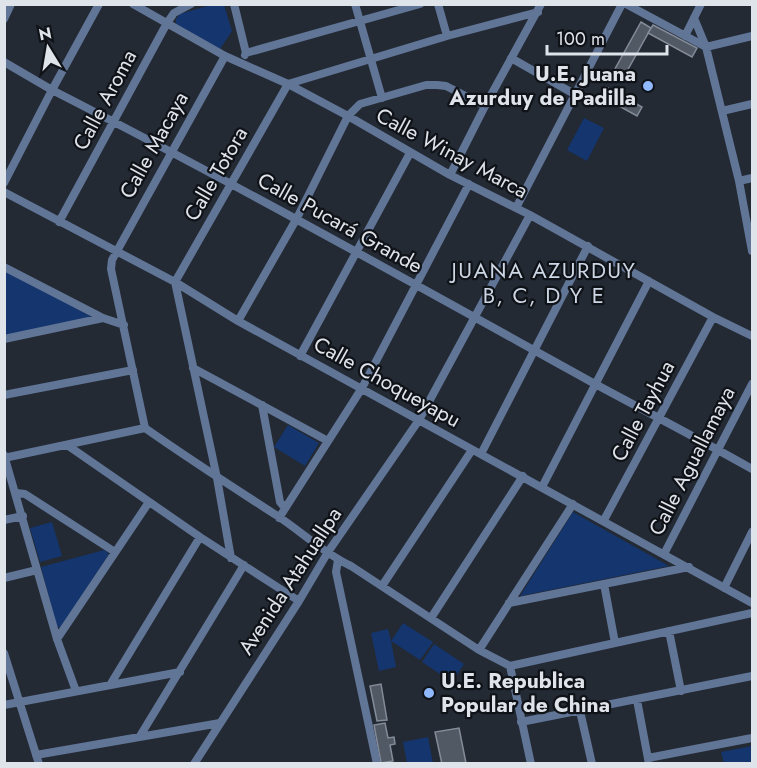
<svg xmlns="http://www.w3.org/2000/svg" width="757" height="768" font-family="Jost,sans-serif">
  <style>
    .green { fill: #14356d }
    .building { fill: #515965; stroke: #848c99; stroke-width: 1.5 }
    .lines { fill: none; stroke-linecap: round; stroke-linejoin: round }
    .minor { stroke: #617597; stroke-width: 8 }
    .poi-dot { fill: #90b8fd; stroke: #0f1217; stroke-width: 2 }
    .labels { text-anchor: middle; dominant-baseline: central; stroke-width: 4.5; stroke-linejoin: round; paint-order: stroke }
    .poi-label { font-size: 21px; font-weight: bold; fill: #dfe3ea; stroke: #0f1217; text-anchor: end }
    .street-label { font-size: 21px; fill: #dfe3ea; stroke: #0f1217 }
    .neighbourhood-label { font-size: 22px; letter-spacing: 1.5px; fill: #cdd6e4; stroke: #0f1217 }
  </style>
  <rect width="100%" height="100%" fill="#232a34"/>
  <!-- green -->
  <path class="green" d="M211,5H224L232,31L220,49L176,24V19L180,14Z
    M584,118L604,128L587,161L567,150Z
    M5,270L92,317L5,336Z
    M288,425L319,443L305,466L274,447Z
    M573,512L669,566L520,596Z
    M52,522L62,556L40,562L30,528Z
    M104,550L109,554L61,627H57L41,567Z
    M403,623L433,642L420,660L391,641L396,667L379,671L371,633L388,629L391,641Z
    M434,644L464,664L452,682L422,662Z
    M428,737L433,763H407L403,742Z
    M752,746V763H724L721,752Z"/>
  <!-- building -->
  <path class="building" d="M641,22L651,28L621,82L611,76Z
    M653,25L697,48L692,57L648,33Z
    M606,87L642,107L637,116L601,96Z
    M381,684L387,720L377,721L370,686Z
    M385,723L388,738L394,737L395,744L390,745L393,761L381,763L374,725Z
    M459,728L466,763L442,764L435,732Z"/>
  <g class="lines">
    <!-- minor -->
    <path class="minor" d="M133,4L225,56L288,84L348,116L450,175L530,215L713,317L752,336
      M234,4L246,53L245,55
      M355,4L382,98
      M438,4L447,36
      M626,4L706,47L752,36
      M694,18L706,47L739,181L752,251
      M4,19L11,4
      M685,36L701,4
      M246,53L420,4
      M225,56L112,260L111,269L145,428C189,459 234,488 279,517C303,533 325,554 351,566L479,650L510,666L752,613
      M511,58L576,95
      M4,62L52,90C236,184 416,285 597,385C649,413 701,440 752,469
      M722,111L752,104
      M450,175L485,106L541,4
      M739,181L752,178
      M4,183L52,90L99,4
      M4,192L175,282L238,321L752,603
      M516,208L622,4
      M59,222L167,23L174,13L191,4
      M4,267L103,318L124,325
      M238,321L297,218L348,116L360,104L426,85H437L446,86L485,106
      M4,339L103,318
      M300,356L410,153
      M193,368L328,441
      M4,395L133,370
      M262,405L280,502L285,508
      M67,445L200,537L299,601
      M481,454L588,246
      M4,455L57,639L76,691
      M4,458L145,428
      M542,487L649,281
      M16,493L25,494L115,552
      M279,518L362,388L469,184
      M4,520L23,516
      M604,520L713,317
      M664,554L752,384
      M231,558L217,478L175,282L288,84L447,36L538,12
      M338,560L336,572L377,764
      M4,578L37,570
      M604,584L615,643
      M382,586L472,450
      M724,588L752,532
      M509,603L689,567
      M431,618L523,476
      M669,631L681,691
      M57,639L149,502
      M479,650L573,504
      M4,653L39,764
      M510,666L531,764
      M110,685L200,537
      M637,700L649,764
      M4,705L180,672
      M580,711L592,764
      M521,722L752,676
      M140,736L244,565
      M36,755L220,723
      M648,758L752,738
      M194,764L299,601L328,552L419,420L530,215"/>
  </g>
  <!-- markers -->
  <g class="poi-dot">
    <circle cx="648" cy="86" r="6"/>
    <circle cx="429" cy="693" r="6"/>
  </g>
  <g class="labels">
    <!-- poi labels -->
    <g class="poi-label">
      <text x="636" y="74">U.E. Juana<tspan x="636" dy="24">Azurduy de Padilla</tspan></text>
      <text x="441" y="681" text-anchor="start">U.E. Republica<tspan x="441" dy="24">Popular de China</tspan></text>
    </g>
    <!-- street labels -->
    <g class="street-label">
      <text transform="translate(105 100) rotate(-62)">Calle Aroma</text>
      <text transform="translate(154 145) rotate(-61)">Calle Macaya</text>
      <text transform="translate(452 153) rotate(28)">Calle Winay Marca</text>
      <text transform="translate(216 174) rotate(-60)">Calle Totora</text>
      <text transform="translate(340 223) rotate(29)">Calle Pucará Grande</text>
      <text transform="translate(387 382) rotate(29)">Calle Choqueyapu</text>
      <text transform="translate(643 411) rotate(-62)">Calle Tayhua</text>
      <text transform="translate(692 461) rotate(-63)">Calle Aguallamaya</text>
      <text transform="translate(290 581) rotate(-57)">Avenida Atahuallpa</text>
    </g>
    <!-- neighbourhood labels -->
    <g class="neighbourhood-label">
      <text x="544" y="270">JUANA AZURDUY<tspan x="544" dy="25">B, C, D Y E</tspan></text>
    </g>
  </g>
  <!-- border -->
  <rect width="757" height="768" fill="none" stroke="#dfe3ea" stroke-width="12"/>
  <!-- north arrow -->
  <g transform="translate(48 48) rotate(349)" stroke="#0f1217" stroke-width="4.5" paint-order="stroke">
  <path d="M0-4.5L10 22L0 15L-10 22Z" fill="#dfe3ea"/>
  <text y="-9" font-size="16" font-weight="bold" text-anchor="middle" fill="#dfe3ea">N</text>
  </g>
  <!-- scale -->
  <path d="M547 45v9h120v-9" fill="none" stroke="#dfe3ea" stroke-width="3"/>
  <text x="556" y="45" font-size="18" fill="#dfe3ea" stroke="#0f1217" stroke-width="4.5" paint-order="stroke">100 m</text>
</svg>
